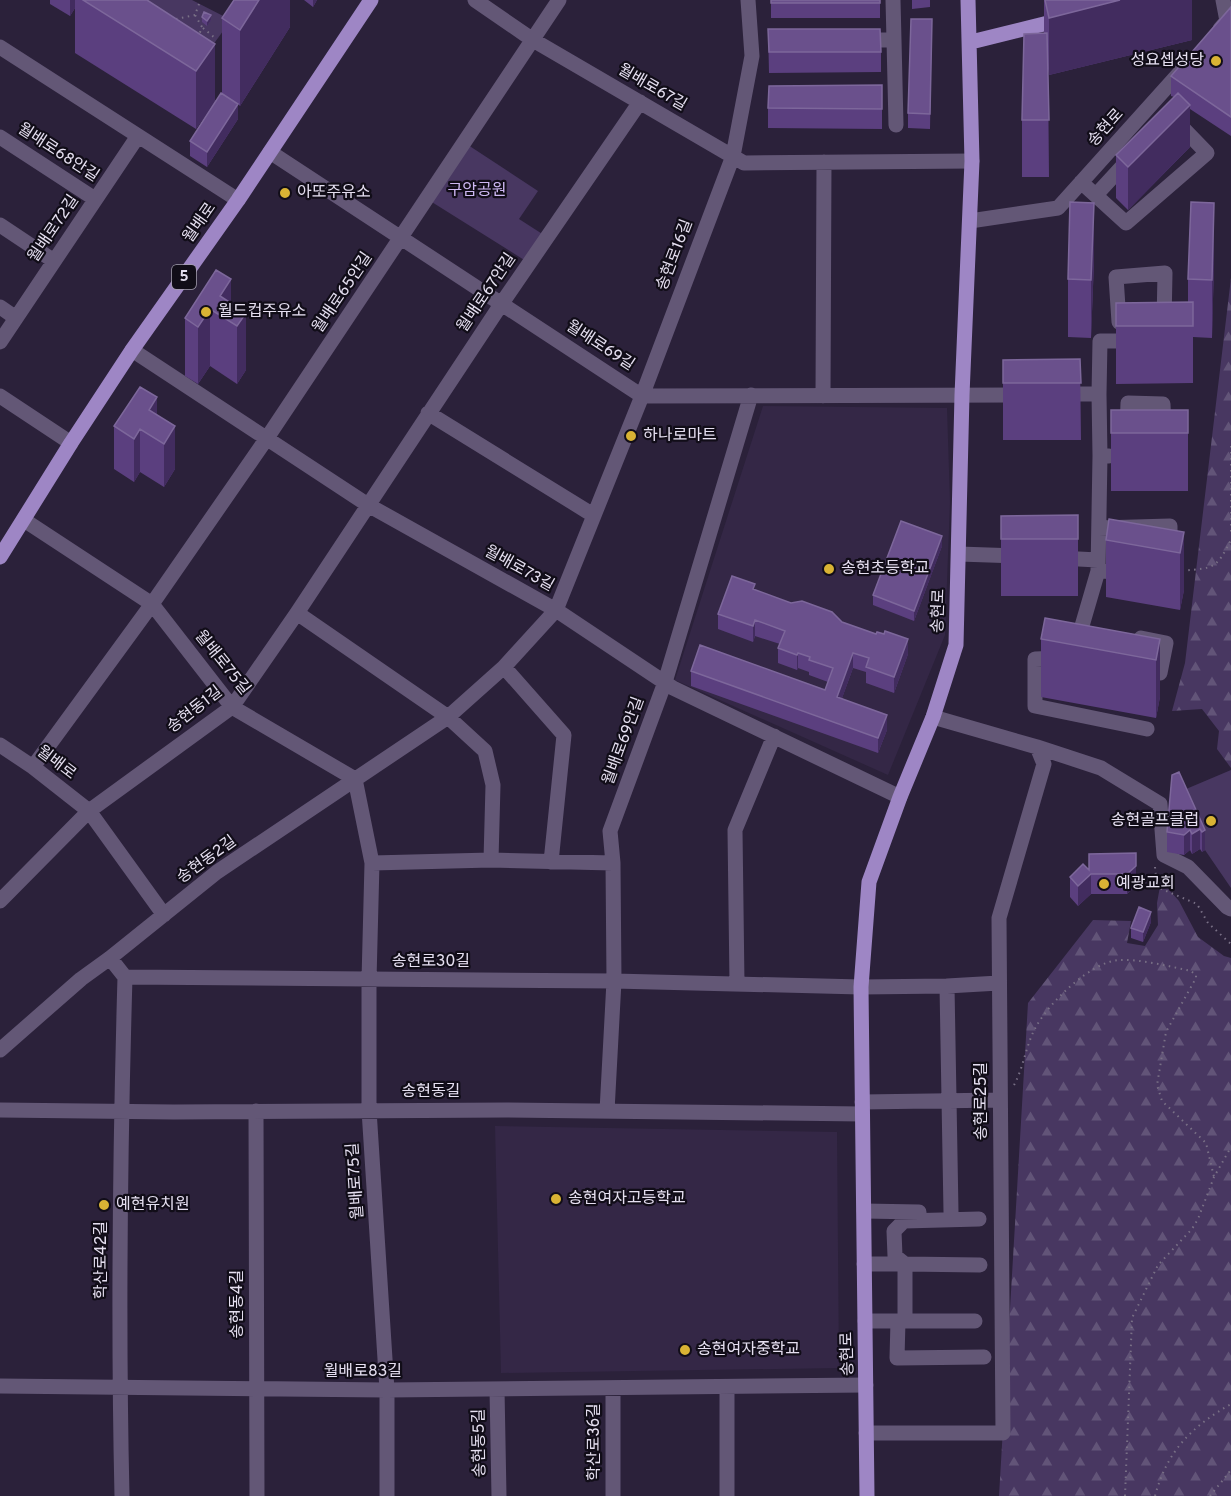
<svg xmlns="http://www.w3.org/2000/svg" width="1231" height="1496" font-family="Overpass,'Noto Sans KR',sans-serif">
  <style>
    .built { fill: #342746 }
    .forest { fill: url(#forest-firs) }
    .park { fill: #483761 }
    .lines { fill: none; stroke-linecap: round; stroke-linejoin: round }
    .path { stroke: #797086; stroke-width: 2; stroke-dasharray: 1.5 4.5; stroke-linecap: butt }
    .minor { stroke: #635776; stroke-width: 15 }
    .major { stroke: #9e86c5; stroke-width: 15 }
    .wall { fill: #5b3f7f }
    .shaded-wall { fill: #422c5f }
    .building { fill: #6a508c; stroke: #7d679b; stroke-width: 1.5 }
    .poi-dot { fill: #d9b334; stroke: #110d18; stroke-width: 2 }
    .labels { text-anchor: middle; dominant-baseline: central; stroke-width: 4.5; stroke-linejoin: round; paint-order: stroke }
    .shield { fill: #110d18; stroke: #a5a0af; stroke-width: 1.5 }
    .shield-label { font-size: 15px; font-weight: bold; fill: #e5dff0 }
    .poi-label { font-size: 16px; fill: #e5dff0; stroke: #110d18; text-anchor: start }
    .street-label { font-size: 16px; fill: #e5dff0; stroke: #110d18 }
    .park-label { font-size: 16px; fill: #ceb8f3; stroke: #110d18 }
  </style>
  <defs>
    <pattern id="forest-firs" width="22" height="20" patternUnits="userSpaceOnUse" patternTransform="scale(1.5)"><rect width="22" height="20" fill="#483761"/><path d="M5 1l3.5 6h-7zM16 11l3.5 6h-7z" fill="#625478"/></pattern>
  </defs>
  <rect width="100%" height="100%" fill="#2b213a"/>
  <!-- built -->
  <path class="built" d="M763,406L947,408L950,502L945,635L888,775L675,680Z
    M495,1126L837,1132L839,1368L501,1373Z"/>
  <!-- forest -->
  <path class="forest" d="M1231,278V768L1217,749L1219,731L1202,709L1172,711L1185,663Z
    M1161,881L1179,901L1198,937L1224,956L1231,958V1496H999L1028,1003L1093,920L1131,921L1127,943L1145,946L1158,925L1157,903Z"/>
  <!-- park -->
  <path class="park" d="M126,0H192L231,20L192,74Z
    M465,143L538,191L519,219L547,237L529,263L427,199Z
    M1231,770V888L1205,850L1179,792Z"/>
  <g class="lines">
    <!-- path -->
    <path class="path" d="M199,4L195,15L202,27L199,35
      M176,19L195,15
      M203,28L215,38
      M1231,446V534
      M1182,571C1214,567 1215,571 1231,540
      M1155,867L1157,887L1197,904L1208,923L1231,944
      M1014,1085C1024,1067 1026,1043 1037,1025C1051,1001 1090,963 1118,960C1141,959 1168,966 1191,971L1196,975V978L1166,1032L1157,1085L1162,1101L1206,1143L1214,1177
      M1125,1496L1132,1318L1158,1265L1192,1229L1198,1219L1214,1177L1231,1147
      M1155,1496C1167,1451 1191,1427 1231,1404
      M1210,1496L1231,1470"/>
    <!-- minor -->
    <path class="minor" d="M475,0L533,40L744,163L972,161
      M893,0L894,40
      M1220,29L1227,21L1223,0
      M862,40H894L896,125
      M0,47L238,200
      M0,137L95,199
      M270,152L642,396L1023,395
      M1081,182L1126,223L1207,153L1177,122
      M1096,195L1130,158
      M970,221L1058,208L1183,69
      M0,225L54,261
      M0,307L16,318
      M1119,322L1116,277L1165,273L1164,323
      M0,342L138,136
      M132,350L368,505L556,610L673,688L900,797
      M1062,394H1099L1100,341H1136
      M1099,394L1100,456H1109
      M0,396L71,443
      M823,396L824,162
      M428,413L593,515
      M1127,430L1128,403L1163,404L1164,429
      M1100,456L1098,571L1124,572
      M24,520L152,604L232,707L355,779L372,863L369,980V1110L387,1390V1496
      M1099,528L1170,526V549
      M959,554L1020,556
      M1059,558L1098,560
      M297,613L448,717L485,751L493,785L491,860
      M1141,638L1166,643L1160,673L1142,670
      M1077,643L1098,571
      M1061,658L1035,659V706L1147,729
      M504,667L564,735L551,862
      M0,745L33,767L89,811L164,915
      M1037,747L1101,768L1160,804L1164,855L1188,867L1227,907L1231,909
      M33,767L152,604L267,438L559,0
      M372,863L491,860L613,863
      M0,901L89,811L232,707L297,613L502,303L640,102
      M110,958L125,977C120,1150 118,1323 122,1496
      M125,977L614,981L861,987L947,986
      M737,984L735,830L774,736
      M0,1050L81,979L110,958L217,872L448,717L504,667L556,610L642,396L733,156L752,56L748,0
      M862,1102L1000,1100
      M0,1110L174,1112L507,1110L862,1114
      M256,1111L257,1496
      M607,1111L614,981L613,863L610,831L665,682L751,395
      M864,1211L919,1212
      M951,1212L947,986L999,983
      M979,1219L904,1221L894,1231L895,1256L905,1264L980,1265
      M864,1264H905V1321
      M865,1321H898L897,1358L984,1357
      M898,1321H975
      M0,1386L387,1390L866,1385
      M727,1387V1496
      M613,1388V1496
      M497,1389L499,1496
      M866,1433H1003L999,918L1044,764L1037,747L933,717"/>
    <!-- major -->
    <path class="major" d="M971,42L1064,19
      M0,557L71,443L132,350L238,200L371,0
      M867,1496L861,987L869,882L900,797L933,717L956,645L962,395L972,161L968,0"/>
  </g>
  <!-- wall -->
  <path class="wall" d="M50,0H147L215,44V101L222,94V18L290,0V27L240,106L238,104V119L207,167L190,156V141L213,104L196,129L75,53V8L70,16L50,4Z
    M304,0H317L313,7Z
    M771,0H880V18H771Z
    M912,0H930V7L912,9Z
    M1044,0H1192V40L1049,75L1048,69L1049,177H1022V120L1044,33Z
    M1231,7V136L1190,109V147L1128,210L1116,198V155L1174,97L1171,96V76Z
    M202,17L211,20L207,26L202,22Z
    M932,19L930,129L908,128V113Z
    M768,29L881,52V72L769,73Z
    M882,85V129L768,128V108Z
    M1094,261L1091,338L1068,337V279Z
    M1214,261L1212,338L1193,337V383L1116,384V303L1188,302V279Z
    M216,270L231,303L246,313V370L237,384L210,366L198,384L185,376V318Z
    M1080,359L1081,440H1003V360Z
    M1111,410H1188V491H1111Z
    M157,415L175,469L164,487L140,472L134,482L114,469V426Z
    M1078,515V596H1001V516Z
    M1184,532V590L1180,610L1106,597V540Z
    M942,546L914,621L873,605V595Z
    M755,590L842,622L908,654L894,693L866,683V672L853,668L842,698L887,730L878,753L691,686V671L825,690L828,682L809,675V672L798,668L797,670L778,663V648L780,644L755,636L753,642L718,629V614Z
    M1041,639H1160V697L1156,718L1041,697Z
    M1172,775L1205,830V850L1202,852L1200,849L1192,854L1190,850L1184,855L1167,852V832Z
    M1136,853V886L1127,894H1091L1078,906L1070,897V877Z
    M1151,922L1143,942L1131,938V928Z"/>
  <!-- shaded-wall -->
  <path class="shaded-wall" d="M70,0H75V8L70,16Z
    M259,0H290V27L240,106V30Z
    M313,0H317L313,7Z
    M1120,0H1192V40L1049,75V18Z
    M211,15V20L207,26V21Z
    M215,44V102L196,129V71Z
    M238,104V119L207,167V152Z
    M1190,105V147L1128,210V167Z
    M1094,203V261L1091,338V280Z
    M1214,203V261L1212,338V280Z
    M231,279V322L220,296Z
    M210,309V366L198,384V327Z
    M246,313V370L237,384V326Z
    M157,397V440L149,410Z
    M175,426V469L164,487V444Z
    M140,429V472L134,482V439Z
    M1184,532V590L1180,610V553Z
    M942,536V546L914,621V611Z
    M755,620V636L753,642V626Z
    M908,639V654L894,693V677Z
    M1160,639V697L1156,718V660Z
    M798,653V668L797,670V655Z
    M853,653V668L837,712V697Z
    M887,715V730L878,753V738Z
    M1200,829V849L1192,854V834Z
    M1190,830V850L1184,855V835Z
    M1205,830V850L1202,852V832Z
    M1136,866V886L1127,894V874Z
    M1091,874V894L1078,906V886Z
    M1151,912V922L1143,942V932Z"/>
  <!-- building -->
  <path class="building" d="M83,0H147L215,44L196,71Z
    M234,0H259L240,30L222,18Z
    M771,0H880V3H771Z
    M1045,0H1120L1049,18Z
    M1231,7V117L1171,76Z
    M204,12L211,15L207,21L202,17Z
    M911,19H932L930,114L908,113Z
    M768,29H880L881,52H769Z
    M1047,33L1049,120H1022L1024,34Z
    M882,85V109L768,108L769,86Z
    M221,93L238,104L207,152L190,141Z
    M1178,93L1190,105L1128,167L1116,155Z
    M1070,202L1094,203L1091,280L1068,279Z
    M1191,202L1214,203L1212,280L1188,279Z
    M216,270L231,279L220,296L246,313L237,326L210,309L198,327L185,318Z
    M1193,302V326H1116V303Z
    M1080,359L1081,383H1003V360Z
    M140,387L157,397L149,410L175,426L164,444L140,429L134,439L114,426Z
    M1111,410H1188V433H1111Z
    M1078,515V539H1001V516Z
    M1109,519L1184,532L1180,553L1106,540Z
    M901,521L942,536L914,611L873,595Z
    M732,576L755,584L753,589L791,603L802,601L832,612L842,622L876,634L877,632L884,634L885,631L908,639L894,677L866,667L869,658L853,653L837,697L887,715L878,738L691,671L700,645L825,690L833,668L809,660L810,657L798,653L797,655L778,648L785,631L755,620L753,626L718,614Z
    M1045,618L1160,639L1156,660L1041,639Z
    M1179,772L1205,830L1202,832L1200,829L1192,834L1190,830L1184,835L1167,832L1172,775Z
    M1136,853V866L1127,874H1091L1078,886L1070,877L1083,864L1089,870V854Z
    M1139,907L1151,912L1143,932L1131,928Z"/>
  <!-- markers -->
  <g class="poi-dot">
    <circle cx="1216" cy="61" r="6"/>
    <circle cx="285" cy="193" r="6"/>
    <circle cx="206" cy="312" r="6"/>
    <circle cx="631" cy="436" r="6"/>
    <circle cx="829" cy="569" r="6"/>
    <circle cx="1211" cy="821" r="6"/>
    <circle cx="1104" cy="884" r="6"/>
    <circle cx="556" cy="1199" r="6"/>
    <circle cx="104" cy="1205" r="6"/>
    <circle cx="685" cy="1350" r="6"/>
  </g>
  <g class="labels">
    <!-- shield labels -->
    <rect class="shield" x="172" y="265" width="24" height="24" rx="4.5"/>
    <g class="shield-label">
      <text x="184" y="277">5</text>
    </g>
    <!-- poi labels -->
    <g class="poi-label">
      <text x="1204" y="61" text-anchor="end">성요셉성당</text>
      <text x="297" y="193">아또주유소</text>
      <text x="218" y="312">월드컵주유소</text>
      <text x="643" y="436">하나로마트</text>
      <text x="841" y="569">송현초등학교</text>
      <text x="1199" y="821" text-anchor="end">송현골프클럽</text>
      <text x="1116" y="884">예광교회</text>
      <text x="568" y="1199">송현여자고등학교</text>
      <text x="116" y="1205">예현유치원</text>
      <text x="697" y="1350">송현여자중학교</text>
    </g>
    <!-- street labels -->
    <g class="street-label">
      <text transform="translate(652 88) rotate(30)">월배로67길</text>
      <text transform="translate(1106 128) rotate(-48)">송현로</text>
      <text transform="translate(58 153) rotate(33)">월배로68안길</text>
      <text transform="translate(200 223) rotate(-55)">월배로</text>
      <text transform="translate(54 229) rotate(-56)">월배로72길</text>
      <text transform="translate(675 255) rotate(-69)">송현로16길</text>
      <text transform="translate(343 293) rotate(-56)">월배로65안길</text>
      <text transform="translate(487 293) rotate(-56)">월배로67안길</text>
      <text transform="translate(600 346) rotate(33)">월배로69길</text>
      <text transform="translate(519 569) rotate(29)">월배로73길</text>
      <text transform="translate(939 611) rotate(-88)">송현로</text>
      <text transform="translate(222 663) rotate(51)">월배로75길</text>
      <text transform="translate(195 710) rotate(-38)">송현동1길</text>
      <text transform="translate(624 741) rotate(-70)">월배로69안길</text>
      <text transform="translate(56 763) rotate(37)">월배로</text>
      <text transform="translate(207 860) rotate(-36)">송현동2길</text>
      <text x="431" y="962">송현로30길</text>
      <text x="431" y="1092">송현동길</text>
      <text transform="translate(982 1101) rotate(-90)">송현로25길</text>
      <text transform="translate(356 1181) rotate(-94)">월배로75길</text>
      <text transform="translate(102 1260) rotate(-90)">학산로42길</text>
      <text transform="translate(238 1304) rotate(-90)">송현동4길</text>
      <text transform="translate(848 1354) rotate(-91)">송현로</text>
      <text x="363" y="1372">월배로83길</text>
      <text transform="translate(595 1442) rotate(-90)">학산로36길</text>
      <text transform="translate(480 1443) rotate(-91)">송현동5길</text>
    </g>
    <!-- park labels -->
    <g class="park-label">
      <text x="477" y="191">구암공원</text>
    </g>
  </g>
</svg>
